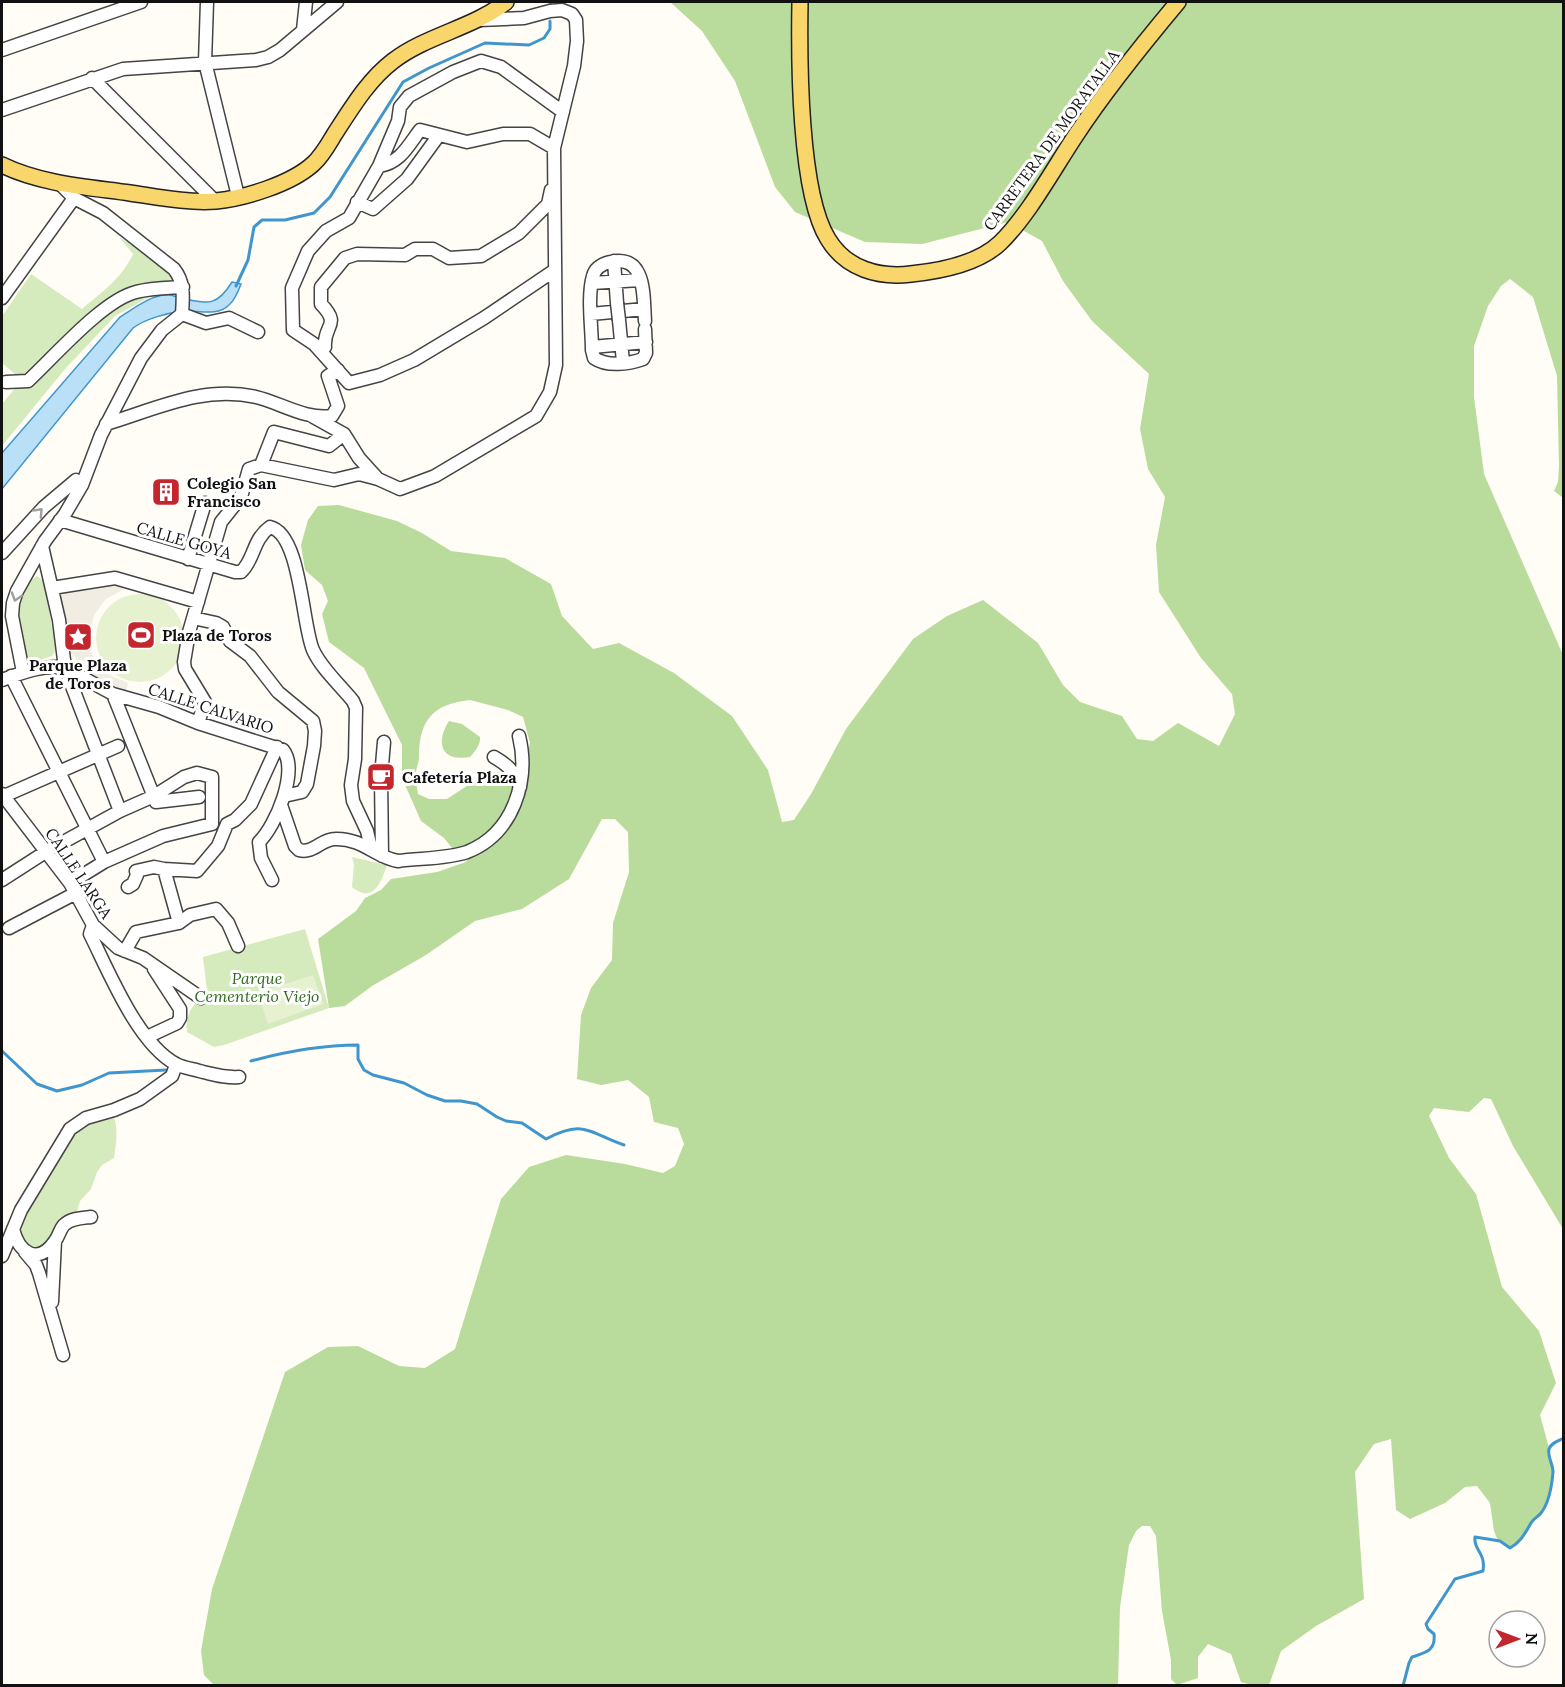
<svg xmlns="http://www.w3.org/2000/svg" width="1565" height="1687" font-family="Lora,serif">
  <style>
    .green { fill: #d5ebbd }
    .forest { fill: #b9dc9c; fill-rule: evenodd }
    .pitch { fill: #e6f2cf }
    .plaza { fill: #f1ede2 }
    .water { fill: #b9e0f7; stroke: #3f96cf; stroke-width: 1.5 }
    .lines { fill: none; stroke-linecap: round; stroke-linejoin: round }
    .stream { stroke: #3f96cf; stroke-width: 3 }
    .minor-casing { stroke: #444; stroke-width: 15 }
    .major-casing { stroke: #222; stroke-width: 18 }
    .minor { stroke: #fff; stroke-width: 12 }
    .major { stroke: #f9d66b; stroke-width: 15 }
    .minor-bridge-casing { stroke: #444; stroke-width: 15; stroke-linecap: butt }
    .minor-bridge { stroke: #fff; stroke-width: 12 }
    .oneway { stroke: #a0a0a0 }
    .labels { text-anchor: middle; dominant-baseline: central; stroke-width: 6; stroke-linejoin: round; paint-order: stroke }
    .street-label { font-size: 16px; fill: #111; stroke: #fff }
    .poi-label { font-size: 16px; font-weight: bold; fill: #111; stroke: #fff; text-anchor: start }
    .park-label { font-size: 16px; font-style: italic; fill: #2f6b1f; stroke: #fff }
  </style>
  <rect width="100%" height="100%" fill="#fffdf5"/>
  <!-- green -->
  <path class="green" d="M119,237C139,250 167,263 176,285L151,296L115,316L65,369L2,446V404L22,380L2,363V316L31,274L82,309C102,292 122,278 133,254Z
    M37,576L44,581L56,649L52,656L31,663L25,658C21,631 8,594 37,576Z
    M352,857L387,865C381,883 373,904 352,887L354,864Z
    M305,929L329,1008L224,1045L214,1047L187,1032C185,1012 194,1004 207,991L203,957Z
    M113,1115C119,1128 116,1144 114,1158L102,1165L97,1172L91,1189L80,1201L76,1215L61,1220L49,1242L38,1249L26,1248L18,1229L21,1220L67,1142L75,1133L92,1122Z"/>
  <!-- forest -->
  <path class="forest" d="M670,2H1563V525L1562,521V497L1554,491L1558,482L1559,466L1557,376L1533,297L1510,279L1501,286L1488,306L1474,346V397L1484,474L1563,655V1229L1513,1146L1491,1099L1484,1098L1469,1112L1434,1108L1429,1116L1449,1158L1476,1194L1502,1287L1539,1331L1556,1383L1540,1415L1549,1448C1548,1456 1553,1463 1553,1471C1552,1483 1549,1503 1542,1513C1538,1517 1534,1518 1531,1523C1525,1533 1521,1542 1510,1548L1507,1547L1504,1543L1498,1541L1494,1531L1490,1503L1477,1486L1465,1487L1445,1503L1410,1519L1396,1510L1391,1439L1374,1444L1355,1472L1364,1599L1316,1626L1281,1651L1269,1685H1252L1241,1682L1231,1654L1208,1644L1198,1657V1678L1177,1685L1171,1679V1660L1162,1611L1156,1536L1150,1526H1142L1136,1531L1129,1545L1120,1607L1118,1685L215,1686L204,1675L201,1651L212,1589L285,1372L328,1347L358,1346L399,1366L425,1368L455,1349L501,1199L529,1167L566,1155L625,1164L663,1173L675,1166L684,1144L678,1128L654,1122L649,1097L628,1080L601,1085L577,1079L581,1015L591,988L612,960L613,923L629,872L628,832L615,819H602L569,879L522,909L475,921L426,955L372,986L345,1006L329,1008L318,939L356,911L365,898L381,890L391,879L437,872L466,862L468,857L466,852L453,849L444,838L421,821L402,778V745L364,668L329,642L322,614L328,601L322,585L305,570L301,545L308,520L318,506L339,505L397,521L422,533L451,551L505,558L551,584L562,616L593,649L619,643L674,673L732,716L768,770L782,822L794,820L811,794L846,729L913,639L947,616L983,600L1038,643L1063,685L1080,702L1122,716L1137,739L1153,741L1178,723L1219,746L1235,714L1232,694L1201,658L1159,592L1156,545L1165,497L1148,469L1140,429L1149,374L1092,321L1063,281L1042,241L1008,222L922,244L865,242L795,212L775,187L735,81L702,31ZM470,700L508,710L523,717L530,743L520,788L503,772H488L447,799H429L418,794C417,787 415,778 416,771C417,766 419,762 419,757C419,719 434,704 470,700Z
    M449,721L462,724L480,737C481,744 475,752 470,757C441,762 435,743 449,721Z"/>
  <!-- pitch -->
  <path class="pitch" d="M96 638a44 44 0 1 1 88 0a44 44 0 1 1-88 0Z
    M313,975L323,1004L268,1024L258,993Z"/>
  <!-- plaza -->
  <path class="plaza" d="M110,583L124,589L106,599L94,615L87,643L100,671L128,683L126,692L107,686L83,672L75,657L70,653L58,591Z"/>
  <!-- water -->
  <path class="water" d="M232,282L241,284C238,292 235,300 229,305C217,317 198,310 183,311C167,313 145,319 133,328L2,489V453L120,317C133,309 151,295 166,295C171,294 176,297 180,298C207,303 216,308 232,282Z"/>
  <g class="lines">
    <!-- stream -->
    <path class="stream" d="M550,4L551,2
      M236,286L248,260L254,227L262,220H285L314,213L330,197L403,82L429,68L485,43L529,45L544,38L550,29V21
      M2,1051L37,1084L57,1091L82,1085L109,1073L166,1070
      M251,1061C284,1052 323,1045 358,1045V1059L364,1070L373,1075L404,1083L427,1095L445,1101H461L477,1104L497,1117L506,1121L522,1123L546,1139C583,1119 588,1132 624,1145
      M1403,1686L1409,1663L1412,1657C1425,1653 1436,1651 1434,1634L1428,1629L1426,1624L1455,1579L1483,1571C1486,1552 1473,1550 1475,1537L1500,1541L1510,1548C1521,1542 1525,1533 1531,1523C1534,1518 1538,1517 1541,1513C1549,1503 1552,1484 1553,1472C1553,1464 1547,1456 1549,1449C1551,1443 1558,1441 1564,1438"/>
    <!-- minor casing -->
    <g class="minor-casing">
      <path id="minor" d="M207,2L205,62L238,196
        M303,30L306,2
        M2,50L141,2
        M92,78L215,201
        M2,110L123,69L256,60L268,57L280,50L337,2
        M379,166C400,163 408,146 420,130L467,142L503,134H530L554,148
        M357,202L373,209L407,179L439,135
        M614,261L617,303
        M555,270L484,318L414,360L380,375L349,383L314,344L293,330L292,288L308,251L326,231L349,218L379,166L398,121L400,107L409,96L453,72L481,61L501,67L563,112
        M592,283L640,280
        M2,298L74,198
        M182,314L206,323L229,318L258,332
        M591,314L644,309
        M619,320L623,362
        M645,321C643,296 647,254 610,262C602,264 595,268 593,276C587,297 592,328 592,350L594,358C607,367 629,364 643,359L646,353L645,329
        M592,347L646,342
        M321,352L325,347C323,324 342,326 321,304V287L345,258L357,254L405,255L415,249H433L449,258L481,256L519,233L548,204L551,190
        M6,382L28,381C54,357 103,300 136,292C151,288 167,288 183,287
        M310,415L344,434L359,458L378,479L400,489L435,476L536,416L550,392L556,365L554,148L574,66L577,41L576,20L572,14L562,10L550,11L524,18L479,20
        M106,424C156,409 203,385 256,397C281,403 306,420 332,416L338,406L328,376L338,370
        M261,465L274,432L329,446L344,434
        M60,520L235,572H241C255,559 252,540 270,527C301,534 302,625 313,650C321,668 340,685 353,701L356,708L355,759L351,785L353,801L367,831L371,848
        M42,546L59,620L65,668L120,811
        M2,553L44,507L76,480L82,485
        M188,559L205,503
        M52,588L115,578L198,602
        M193,618L216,623L223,627L230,641L250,656L278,692L313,721L315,731L314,746L307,784L302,792L284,796
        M23,672L12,616L13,603L17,591L45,541L65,514L82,485L101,435L141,358L162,330L182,314C183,297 185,283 174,269L103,213L74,198L58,182
        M11,676L104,862
        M2,680C21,673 44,664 65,668L113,694L159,707L198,723L283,750C299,770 276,826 259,842L261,858L272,880
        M113,694L156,802L199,797
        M198,723L205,702L185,669L184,662L189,632L221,522L241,497L249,469L261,465L334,480L359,474L378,479
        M494,757C508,765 515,772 520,787
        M2,794L70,883L93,925L118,948L143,958L201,998
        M4,796L118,746
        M281,805L295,846L299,850C314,854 321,839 335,839C363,838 376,858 398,861C420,858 447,859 467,852C513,834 530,781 519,736
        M382,856L381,777L384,742
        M2,880L47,851L120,811L154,796L184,777L197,773L212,777V824L163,836L104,862L70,883
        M128,887L133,884L137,875L136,871L154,867L164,869
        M179,923L164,869L197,871L218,846L227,824L235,820L251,804L277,747
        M93,925L90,934C109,972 138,1044 176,1064C183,1068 194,1069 203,1072C216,1075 225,1078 239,1077
        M9,928L76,893
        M125,951L136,932L179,923L190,915L216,909L228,923L238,946
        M147,1037L177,1023L180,1018V1009L154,969
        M13,1229C19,1253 38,1266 55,1241C59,1236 60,1229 64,1225C71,1218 82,1218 91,1217
        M25,1252L36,1265L39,1273L63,1355
        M2,1256L21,1210L70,1129L86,1118L114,1110L140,1099L172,1076L176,1065
        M52,1302L55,1241"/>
    </g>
    <!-- major casing -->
    <g class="major-casing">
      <path id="major" d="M800,2C799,58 799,193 828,239C846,269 879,278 911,274C940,271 978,264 1000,243C1028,216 1054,168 1076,135C1107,88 1142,45 1178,2
        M2,165C41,184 87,187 130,193C158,197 187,203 216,201C245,198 291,184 313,164C322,156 328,145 334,135C351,109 368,80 393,61C427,35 473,28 506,2"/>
    </g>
    <!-- minor -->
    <use href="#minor" class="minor"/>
    <!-- major -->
    <use href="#major" class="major"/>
    <!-- minor-bridge casing -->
    <g class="minor-bridge-casing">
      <path id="minor-bridge" d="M617,303L619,320"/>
    </g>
    <!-- minor-bridge -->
    <use href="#minor-bridge" class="minor-bridge"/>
  </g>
  <!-- one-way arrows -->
  <defs><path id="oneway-chevron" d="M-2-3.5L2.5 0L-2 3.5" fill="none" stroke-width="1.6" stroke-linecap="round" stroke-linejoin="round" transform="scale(1.5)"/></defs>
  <g class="oneway">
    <use href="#oneway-chevron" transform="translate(39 512) rotate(-47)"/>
    <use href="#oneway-chevron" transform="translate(16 597) rotate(108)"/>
  </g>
  <!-- icons -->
  <defs>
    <g id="building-square" transform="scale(1.5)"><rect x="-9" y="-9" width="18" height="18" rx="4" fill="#c4262e" stroke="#fff"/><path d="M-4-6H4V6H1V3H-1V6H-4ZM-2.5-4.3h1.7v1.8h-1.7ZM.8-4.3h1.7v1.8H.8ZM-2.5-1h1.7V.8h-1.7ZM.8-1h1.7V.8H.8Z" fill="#fff"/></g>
    <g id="stadium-square" transform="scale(1.5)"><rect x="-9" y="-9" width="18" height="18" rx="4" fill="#c4262e" stroke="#fff"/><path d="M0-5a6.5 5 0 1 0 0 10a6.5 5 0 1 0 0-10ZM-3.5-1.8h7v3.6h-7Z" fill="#fff"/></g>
    <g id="sight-square" transform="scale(1.5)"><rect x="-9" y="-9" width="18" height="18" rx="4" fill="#c4262e" stroke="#fff"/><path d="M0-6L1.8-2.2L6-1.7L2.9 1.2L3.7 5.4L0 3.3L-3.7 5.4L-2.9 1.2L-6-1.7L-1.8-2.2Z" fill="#fff"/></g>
    <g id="cafe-square" transform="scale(1.5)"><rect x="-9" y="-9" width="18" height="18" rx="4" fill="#c4262e" stroke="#fff"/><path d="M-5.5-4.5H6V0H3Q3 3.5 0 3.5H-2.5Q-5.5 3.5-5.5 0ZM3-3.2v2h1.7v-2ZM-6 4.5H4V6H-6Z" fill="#fff"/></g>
  </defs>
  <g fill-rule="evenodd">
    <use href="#building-square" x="166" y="492"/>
    <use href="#stadium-square" x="141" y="635"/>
    <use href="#sight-square" x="78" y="637"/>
    <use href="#cafe-square" x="381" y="777"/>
  </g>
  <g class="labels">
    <!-- street labels -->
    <g class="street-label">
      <text transform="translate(1051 140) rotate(-54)">CARRETERA DE MORATALLA</text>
      <text transform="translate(184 540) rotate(16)">CALLE GOYA</text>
      <text transform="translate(211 708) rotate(18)">CALLE CALVARIO</text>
      <text transform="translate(79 873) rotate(56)">CALLE LARGA</text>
    </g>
    <!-- poi labels -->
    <g class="poi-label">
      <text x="187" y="483">Colegio San<tspan x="187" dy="18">Francisco</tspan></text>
      <text x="162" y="635">Plaza de Toros</text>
      <text x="78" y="665" text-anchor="middle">Parque Plaza<tspan x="78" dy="18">de Toros</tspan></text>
      <text x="402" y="777">Cafetería Plaza</text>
    </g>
    <!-- park labels -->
    <g class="park-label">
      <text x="257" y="978">Parque<tspan x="257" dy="18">Cementerio Viejo</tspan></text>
    </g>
  </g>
  <!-- border -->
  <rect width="1565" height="1687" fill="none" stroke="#111111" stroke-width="6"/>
  <!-- north arrow -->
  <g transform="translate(1517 1639) rotate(90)"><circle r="28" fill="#ffffff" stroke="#a0a0a0" stroke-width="1.5"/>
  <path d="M0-4.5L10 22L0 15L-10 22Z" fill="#c4262e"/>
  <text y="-9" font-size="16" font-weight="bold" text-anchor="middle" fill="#111111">N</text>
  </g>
</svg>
